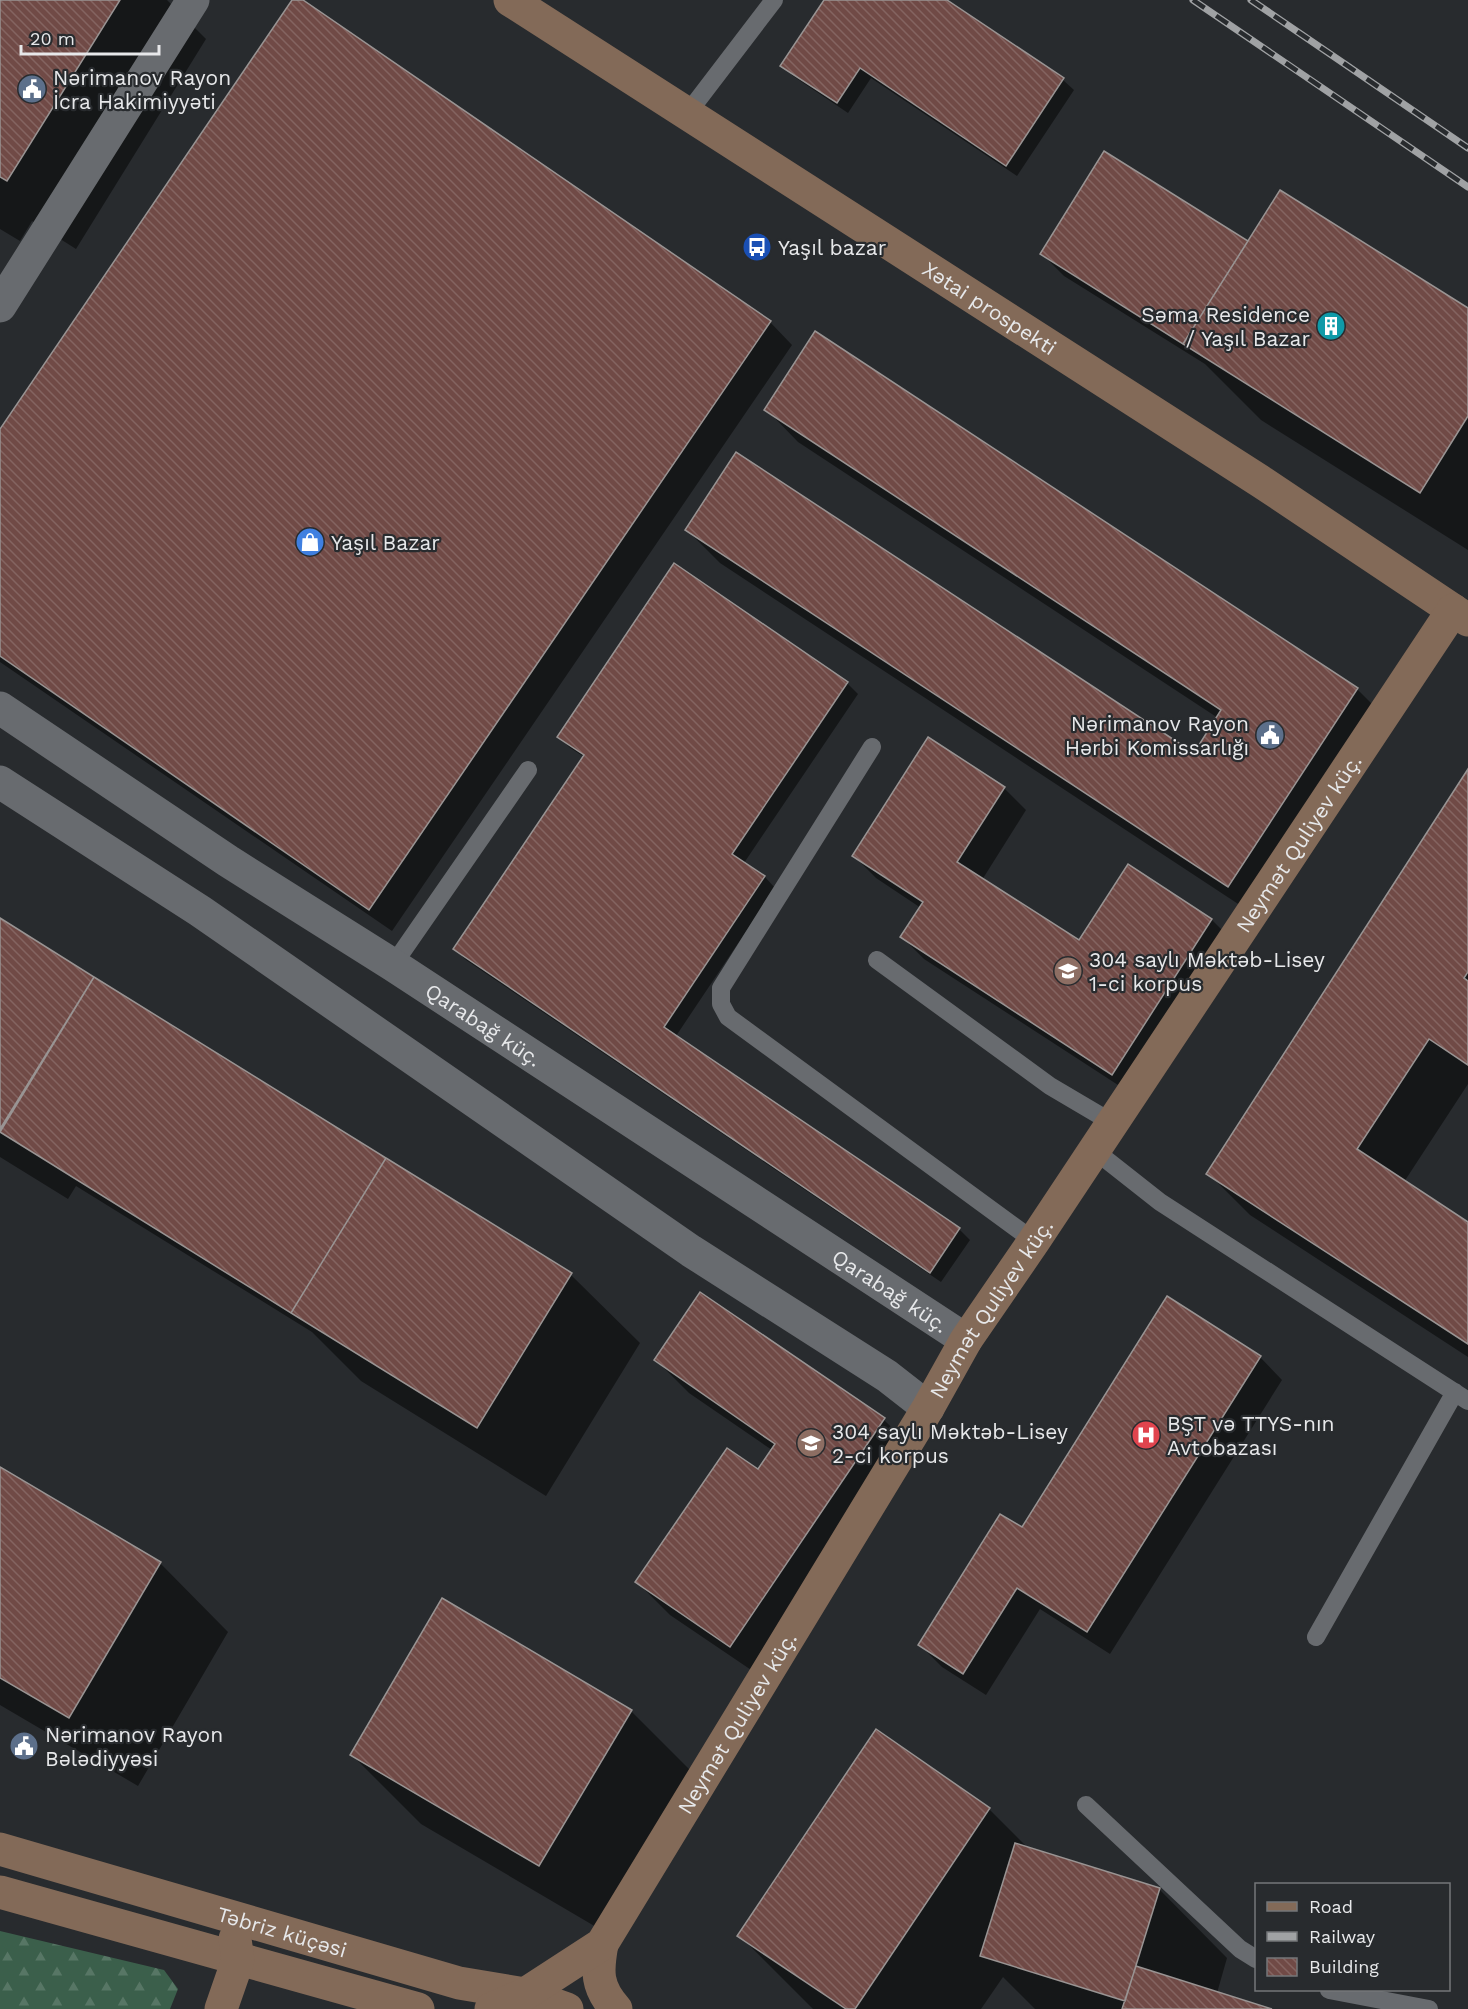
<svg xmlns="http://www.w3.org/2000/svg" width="1468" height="2009" font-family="'Work Sans',sans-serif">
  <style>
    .forest { fill: url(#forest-firs) }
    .shadow { fill: #0007 }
    .building { fill: url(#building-back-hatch); stroke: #999493; stroke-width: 1.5 }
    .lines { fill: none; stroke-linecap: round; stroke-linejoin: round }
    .lane { stroke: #686b6f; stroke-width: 18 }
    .street { stroke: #686b6f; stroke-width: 33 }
    .secondary { stroke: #836a58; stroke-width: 33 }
    .rail-casing { stroke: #a0a2a4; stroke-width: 7 }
    .rail { stroke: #282b2e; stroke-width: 4.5; stroke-dasharray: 14; stroke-linecap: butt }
    .labels { text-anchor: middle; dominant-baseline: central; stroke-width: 4.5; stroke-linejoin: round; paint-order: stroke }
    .poi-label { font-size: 21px; fill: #e7e8ea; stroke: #282b2e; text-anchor: start }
    .street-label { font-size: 21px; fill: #e7e8ea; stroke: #282b2e }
  </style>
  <defs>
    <pattern id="forest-firs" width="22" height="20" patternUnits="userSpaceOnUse" patternTransform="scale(1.5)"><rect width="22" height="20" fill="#3b5f4b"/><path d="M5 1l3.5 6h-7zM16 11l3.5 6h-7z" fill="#577665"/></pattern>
    <pattern id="building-back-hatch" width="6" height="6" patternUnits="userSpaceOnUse" patternTransform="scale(1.5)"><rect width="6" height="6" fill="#704a46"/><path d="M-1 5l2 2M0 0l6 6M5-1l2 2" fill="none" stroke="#846461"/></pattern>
  </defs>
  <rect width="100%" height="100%" fill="#282b2e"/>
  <!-- forest -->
  <path class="forest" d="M0,1931L164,1970L178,1989L170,2009H0Z"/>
  <!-- shadow -->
  <path class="shadow" d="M0,0H167L206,39L76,249L32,221L20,241L0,229Z
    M294,0H301L770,322L792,345L392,931L0,662V431Z
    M826,0H945L1063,80L1074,90L1017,176L871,78L848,113L793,76L782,66Z
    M1248,243L1468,310V550L1261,420L1205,364L1064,276L1042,254Z
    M815,333L1357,689L1390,722L1261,919L720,563L687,530L1194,755L1218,718L798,442L766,409Z
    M847,683L858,694L744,863L765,877L775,888L676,1036L959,1229L970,1240L941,1282L466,960L455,949L584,757L569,747L559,736Z
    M1468,771V1084L1404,1182L1468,1224V1357L1250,1215L1208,1173Z
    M1004,788L1026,810L982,880L1079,942L1129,866L1212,920L1234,942L1135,1096L924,959L902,937L921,908L876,878L854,856Z
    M0,920L571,1275L640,1343L546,1496L361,1381L312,1332L76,1186L68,1199L0,1157Z
    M701,1294L884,1420L917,1452L763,1678L670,1615L637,1582L758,1471L772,1450L689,1393L656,1360Z
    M1260,1357L1282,1380L1110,1654L1040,1609L986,1695L942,1667L920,1645L1022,1529Z
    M0,1469L160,1563L228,1632L138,1786L0,1705Z
    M631,1711L699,1779L608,1934L421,1824L352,1755Z
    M989,1809L1029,1849L1159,1889L1227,1958L1217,1993L1267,2009H1035L1003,1977L981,2009H813L739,1935Z"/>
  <!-- building -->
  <path class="building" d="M0,0H120L7,181L0,177Z
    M292,0H303L771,321L369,910L0,656V429Z
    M824,0H947L1064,78L1006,166L860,68L837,103L780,66Z
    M1104,151L1248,241L1183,344L1040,254Z
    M1280,190L1468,308V416L1420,493L1183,344Z
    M815,331L1358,688L1228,887L685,530L736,452L1194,753L1221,710L764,410Z
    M674,563L848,682L732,854L765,876L664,1027L960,1228L930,1273L453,949L584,755L557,737Z
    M928,737L1005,787L957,862L1079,940L1128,864L1212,919L1112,1075L900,937L923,902L852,856Z
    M1468,769V972L1464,978L1468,981V1065L1429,1039L1357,1149L1468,1222V1344L1206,1174Z
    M0,918L94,977L0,1129Z
    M94,977L386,1158L291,1313L0,1132Z
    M386,1158L572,1273L477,1428L291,1313Z
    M700,1292L885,1418L730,1647L635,1582L727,1448L758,1469L775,1444L654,1360Z
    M1167,1296L1261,1356L1087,1632L1017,1588L963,1674L918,1645L1000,1514L1022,1527Z
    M0,1467L161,1562L69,1718L0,1678Z
    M442,1598L632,1710L539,1866L350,1755Z
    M876,1729L990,1808L855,2009H846L737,1936Z
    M1015,1843L1160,1888L1125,2001L980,1956Z
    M1136,1966L1272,2009H1122Z"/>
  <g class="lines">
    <!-- lane -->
    <path class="lane" d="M687,114L774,0
      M872,747L721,988V1004L728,1017L1034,1241
      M877,960L1050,1086L1111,1122
      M393,965L528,770
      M1094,1150L1160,1202L1468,1401
      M1316,1637L1455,1392
      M1086,1805L1240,1949L1256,1959
      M1329,1990L1429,2009"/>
    <!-- street -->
    <g class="street">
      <path d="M0,306L193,0"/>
      <path id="s1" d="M0,708L228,861L393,965L966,1340"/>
      <path d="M0,782L200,911L691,1251L887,1376L928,1408"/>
    </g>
    <!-- secondary -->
    <g class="secondary">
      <path id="s2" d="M510,0L1260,481L1468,620"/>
      <path id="s3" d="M0,1849L459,1983L525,1994L567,2009"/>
      <path d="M0,1892L418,2009"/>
      <path d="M602,1944C597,1971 596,1987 616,2009"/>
      <path d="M221,2009L238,1960L235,1939"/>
      <path id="s4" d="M491,2009L525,1994L602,1944L928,1408L966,1340L1034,1241L1453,610"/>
    </g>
    <!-- rail casing -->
    <g class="rail-casing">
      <path id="rail" d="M1193,0L1468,187
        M1251,0L1468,148"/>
    </g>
    <!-- rail -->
    <use href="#rail" class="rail"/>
  </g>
  <!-- icons -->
  <defs>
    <g id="civic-disc" transform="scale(1.5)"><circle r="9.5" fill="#5c6f8a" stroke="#282b2e"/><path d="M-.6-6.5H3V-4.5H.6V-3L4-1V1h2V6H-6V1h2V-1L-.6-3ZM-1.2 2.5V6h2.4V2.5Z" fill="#fff"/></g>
    <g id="bus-disc" transform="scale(1.5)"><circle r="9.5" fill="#1a4fb4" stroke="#282b2e"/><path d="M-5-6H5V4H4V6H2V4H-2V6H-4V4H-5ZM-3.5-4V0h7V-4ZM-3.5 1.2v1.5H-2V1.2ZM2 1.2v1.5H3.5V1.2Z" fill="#fff"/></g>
    <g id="building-disc" transform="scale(1.5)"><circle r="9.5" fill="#0f9aa8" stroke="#282b2e"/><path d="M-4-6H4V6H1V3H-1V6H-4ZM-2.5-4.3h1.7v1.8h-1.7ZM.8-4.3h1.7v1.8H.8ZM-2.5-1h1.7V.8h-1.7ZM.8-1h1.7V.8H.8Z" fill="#fff"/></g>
    <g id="shop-disc" transform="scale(1.5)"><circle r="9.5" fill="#3f7fe0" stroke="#282b2e"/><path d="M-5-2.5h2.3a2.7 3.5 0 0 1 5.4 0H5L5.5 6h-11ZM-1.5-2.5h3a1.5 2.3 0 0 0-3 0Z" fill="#fff"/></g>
    <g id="school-disc" transform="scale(1.5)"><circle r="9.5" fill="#8d6e63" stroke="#282b2e"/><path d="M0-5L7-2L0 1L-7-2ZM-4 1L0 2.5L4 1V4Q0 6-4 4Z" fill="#fff"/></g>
    <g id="hospital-disc" transform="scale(1.5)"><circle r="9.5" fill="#e0444e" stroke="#282b2e"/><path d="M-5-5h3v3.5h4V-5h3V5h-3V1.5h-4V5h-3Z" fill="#fff"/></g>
  </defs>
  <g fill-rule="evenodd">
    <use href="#civic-disc" x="32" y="89"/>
    <use href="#bus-disc" x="757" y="247"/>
    <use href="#building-disc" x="1331" y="326"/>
    <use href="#shop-disc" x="310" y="542"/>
    <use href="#civic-disc" x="1270" y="735"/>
    <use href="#school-disc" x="1068" y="971"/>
    <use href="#hospital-disc" x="1146" y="1435"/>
    <use href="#school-disc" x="811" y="1443"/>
    <use href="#civic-disc" x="24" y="1746"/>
  </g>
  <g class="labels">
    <!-- poi labels -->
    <g class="poi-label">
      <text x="53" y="77">Nərimanov Rayon<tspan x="53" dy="24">İcra Hakimiyyəti</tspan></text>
      <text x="778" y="247">Yaşıl bazar</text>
      <text x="1310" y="314" text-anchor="end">Səma Residence<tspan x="1310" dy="24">/ Yaşıl Bazar</tspan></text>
      <text x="331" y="542">Yaşıl Bazar</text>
      <text x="1249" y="723" text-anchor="end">Nərimanov Rayon<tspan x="1249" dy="24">Hərbi Komissarlığı</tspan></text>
      <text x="1089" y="959">304 saylı Məktəb-Lisey<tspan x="1089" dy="24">1-ci korpus</tspan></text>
      <text x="1167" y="1423">BŞT və TTYS-nın<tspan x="1167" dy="24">Avtobazası</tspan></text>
      <text x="832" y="1431">304 saylı Məktəb-Lisey<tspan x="832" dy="24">2-ci korpus</tspan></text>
      <text x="45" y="1734">Nərimanov Rayon<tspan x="45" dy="24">Bələdiyyəsi</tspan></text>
    </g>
    <!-- street labels -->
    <g class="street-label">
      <text stroke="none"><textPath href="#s2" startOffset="570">Xətai prospekti</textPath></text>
      <text stroke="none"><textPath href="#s4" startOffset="1432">Neymət Quliyev küç.</textPath></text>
      <text stroke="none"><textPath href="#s1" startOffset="578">Qarabağ küç.</textPath></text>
      <text stroke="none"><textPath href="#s1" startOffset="1064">Qarabağ küç.</textPath></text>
      <text stroke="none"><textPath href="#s4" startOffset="874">Neymət Quliyev küç.</textPath></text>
      <text stroke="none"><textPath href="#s4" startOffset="388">Neymət Quliyev küç.</textPath></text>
      <text stroke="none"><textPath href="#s3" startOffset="294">Təbriz küçəsi</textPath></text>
    </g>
  </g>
  <!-- legend -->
  <rect x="1255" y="1883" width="195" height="108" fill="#282b2e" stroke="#747779" stroke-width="1.5"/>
  <rect x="1267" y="1902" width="30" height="9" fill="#836a58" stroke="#747779" stroke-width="1.5"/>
  <text x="1309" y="1913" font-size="18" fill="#e7e8ea">Road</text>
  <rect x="1267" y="1932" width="30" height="9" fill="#a0a2a4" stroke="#747779" stroke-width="1.5"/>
  <text x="1309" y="1943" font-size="18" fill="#e7e8ea">Railway</text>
  <rect x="1267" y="1958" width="30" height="18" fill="url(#building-back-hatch)" stroke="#747779" stroke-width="1.5"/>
  <text x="1309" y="1973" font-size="18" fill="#e7e8ea">Building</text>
  <!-- scale -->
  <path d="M21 45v9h138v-9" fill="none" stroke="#e7e8ea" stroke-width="3"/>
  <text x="30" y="45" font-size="18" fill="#e7e8ea" stroke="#282b2e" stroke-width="4.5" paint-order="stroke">20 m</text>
</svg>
